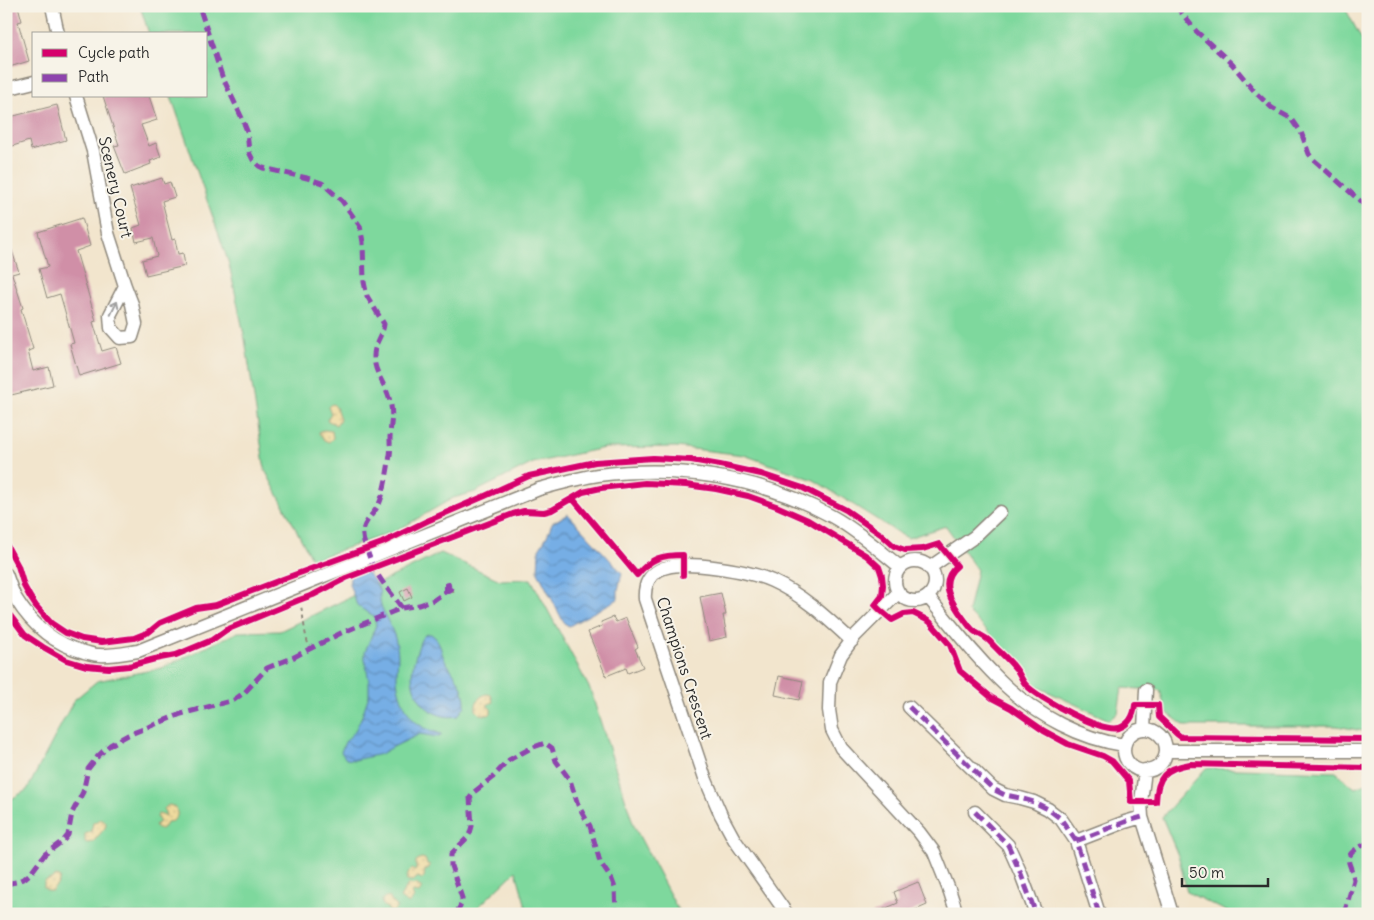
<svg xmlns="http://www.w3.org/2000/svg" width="1374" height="920" font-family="Delius,sans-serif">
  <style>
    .grass { fill: #7ed89d; stroke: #548264 }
    .sand { fill: url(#sand-dots); stroke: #8c8264 }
    .water { fill: url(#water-waves); stroke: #506c88 }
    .building { fill: #d08fa7 }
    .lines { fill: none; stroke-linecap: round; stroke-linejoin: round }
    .street-casing { stroke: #8e887c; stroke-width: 15 }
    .path { stroke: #8e887c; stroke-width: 2; stroke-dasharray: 4 4; stroke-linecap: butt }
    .street { stroke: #fff; stroke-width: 12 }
    .quiet { stroke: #8e44ad; stroke-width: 5; stroke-dasharray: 10 5; stroke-linecap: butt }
    .cycleway-casing { stroke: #f7f3e8; stroke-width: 9 }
    .cycleway { stroke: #d6006c; stroke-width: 6 }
    .oneway { stroke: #a0a0a0 }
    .labels { text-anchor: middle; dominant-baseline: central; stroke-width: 4; stroke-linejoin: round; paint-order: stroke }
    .street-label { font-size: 16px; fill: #2b2b2b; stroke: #f7f3e8 }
  </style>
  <defs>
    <pattern id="sand-dots" width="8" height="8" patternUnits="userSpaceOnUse" patternTransform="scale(1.25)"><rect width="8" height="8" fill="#eeda9e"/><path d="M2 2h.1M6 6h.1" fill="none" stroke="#cb8" stroke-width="1.8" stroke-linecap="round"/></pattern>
    <pattern id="water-waves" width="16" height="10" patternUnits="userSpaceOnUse" patternTransform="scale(1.25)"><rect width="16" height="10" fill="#76aee5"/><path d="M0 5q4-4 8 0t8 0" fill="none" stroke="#618eba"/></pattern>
  </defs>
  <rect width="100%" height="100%" fill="#f7f3e8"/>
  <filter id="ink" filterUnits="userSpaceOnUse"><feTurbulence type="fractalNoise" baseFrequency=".02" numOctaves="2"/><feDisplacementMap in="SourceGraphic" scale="10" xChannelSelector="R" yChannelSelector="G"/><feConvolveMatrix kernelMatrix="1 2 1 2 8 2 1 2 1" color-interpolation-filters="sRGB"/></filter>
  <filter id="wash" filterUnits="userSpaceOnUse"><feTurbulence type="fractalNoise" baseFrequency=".0096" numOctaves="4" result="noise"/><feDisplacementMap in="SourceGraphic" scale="20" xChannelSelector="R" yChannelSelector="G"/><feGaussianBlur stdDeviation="1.12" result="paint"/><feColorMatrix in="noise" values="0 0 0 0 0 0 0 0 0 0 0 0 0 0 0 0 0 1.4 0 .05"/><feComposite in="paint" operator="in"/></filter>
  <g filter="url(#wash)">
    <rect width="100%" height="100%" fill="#f2e5cd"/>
    <!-- grass -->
    <path class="grass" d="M140,6H1344L1368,51V732L1337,726H1185L1166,712L1160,690L1122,688L1118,713L1109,720L1036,686L993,637L968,612L977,570L946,526L908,538L900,534L814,480L744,455L676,447L604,448L533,463L475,492L453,498L396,531L312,560L265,470L245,339L229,264L171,96H206V34H149Z
      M441,553L500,580L531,579L590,689L634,826L680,914H528L516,871L471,914H6V802L27,790L74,700L97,681L162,668L238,632L280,631Z
      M1206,768L1336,772L1355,788L1368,783V914H1232L1187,892L1179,858L1162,817Z"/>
    <!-- sand -->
    <path class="sand" d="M333,404C338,408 337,413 340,418L339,421L336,425L327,420L331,413L328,407L330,405Z
      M324,430L332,431L333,438L329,442L324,440L319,433L320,431Z
      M487,694L491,695L493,702L487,705L491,709V713L489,715L480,714L476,710C475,702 479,696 487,694Z
      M169,805C175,806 178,811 177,816L173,821L167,822L166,825L161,829H157L155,825L160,822L157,818L158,814L166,816L164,809L167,806Z
      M101,819L104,820L106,823L105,828L93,842L88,843L85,842V834L91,832L93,823Z
      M421,858L425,859L427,864L430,865L429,868L425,870L424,877L422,879L418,877L413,881L406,880L409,872L412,869L414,871L416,870V861Z
      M57,876L60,878L58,884L52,891H48L44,888V882Z
      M410,884L411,885L416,884L422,888L419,893L413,892L412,894L414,897L410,903H407L400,898L407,886Z
      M385,897H389L392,902L397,906L396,909L393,912L389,911L387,908L382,904V900Z"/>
    <!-- water -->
    <path class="water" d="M568,514L622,573L618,590V599L569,626L564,623L538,572L539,549L547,536L552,523Z
      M359,565C367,572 377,582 380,593C380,595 379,598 380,600C380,605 383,610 385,615C390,627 395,633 397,647C399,657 397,665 397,674C396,689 406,717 420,725C426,730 434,731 441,734V736L438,737L420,734L393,747L381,754L355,760L346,759L341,752L345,742L355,731L362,716L369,695V682L365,659V652L376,625L374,616L362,609L357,605L349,584L352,568Z
      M426,634H431C442,642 439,648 444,658C453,674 466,686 465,706L458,716C433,721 413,700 412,676C412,665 417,652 420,642L422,638Z"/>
    <g id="blocks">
      <!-- building -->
      <path class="building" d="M6,6H18L22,21L18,22L29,61L6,68Z
        M103,96H149L157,120L141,125L149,146L156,143L161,157L150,161L151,164L125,174L114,146L119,145Z
        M57,105L66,140L31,150L29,141L6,148V118Z
        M162,178L164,184L170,182L175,197L162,201L172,240L175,239L178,254L183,253L185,266L146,275L142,260L157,256L153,238L136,242L133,228L141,225L130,188Z
        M82,218L90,246L76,251L96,321L93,322L102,351L116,347L121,363L79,376L70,344L74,343L60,294L47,298L39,269L48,267L38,232Z
        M6,239H8L19,272L12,274L23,308L21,309L33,349L28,351L33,371L49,367L53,385L7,396L6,391Z
        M408,588L412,597L404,601L400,592Z
        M721,593L726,615H723L727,637L709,641L700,597Z
        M613,617L616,622L626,618L638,647L635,649L643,667L628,673L626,668L606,676L588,632L602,626L601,622Z
        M779,676L803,681L799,700L775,695Z
        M918,882L927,905L906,914H872L898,903L894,892Z"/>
    </g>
  </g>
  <g filter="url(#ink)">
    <use href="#blocks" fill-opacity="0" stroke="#8e887c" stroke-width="1"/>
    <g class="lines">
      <!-- street casing -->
      <g class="street-casing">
        <path id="street" d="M52,6L58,34
          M6,89L34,82
          M76,96L93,151L108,233L125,286L132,304L136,324L132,337L120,338L111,328L110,315L125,286
          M895 581a20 20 0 1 1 40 0a20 20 0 1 1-40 0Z
          M929,568L974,537L1000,512
          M6,574C9,582 12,592 16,599C32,625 55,644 84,652C89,653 94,655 99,655C112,656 125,653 138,651L539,489C558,484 578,478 598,475C681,465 759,476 833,517C858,531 879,550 900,567
          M898,593L855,636L841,655L830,682L829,710L832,730L841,748L919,832L934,852L950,892L957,914
          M928,597C953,627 977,659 1006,686C1038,716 1081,739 1124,745
          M909,707L993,789L1005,795L1020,798L1034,802L1048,809L1061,819L1076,841L1099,914
          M1144,729L1146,690
          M1124 750a21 21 0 1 1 42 0a21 21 0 1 1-42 0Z
          M1166,751H1368
          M1145,770L1141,802L1142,817L1172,914
          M975,812L1008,845L1021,874L1036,914
          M1076,841L1125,822L1142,817
          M787,914L734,839L721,815L705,778L645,599C644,586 648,576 659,570C680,558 750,571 772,581C803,595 827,618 852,641"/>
      </g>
      <!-- path -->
      <path class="path" d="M451,589L456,594
        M299,600C305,616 303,634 310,648"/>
      <!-- street -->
      <use href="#street" class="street"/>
      <!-- quiet -->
      <path class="quiet" d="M1176,6L1196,31L1232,64L1256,93L1272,108L1292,119L1301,132L1309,154L1313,159L1368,208
        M402,608L419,605L434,600L445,592L451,589L453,586L451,584L447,585L445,592
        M909,707L993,789L1005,795L1020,798L1034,802L1048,809L1061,819L1076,841L1099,914
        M975,812L1008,845L1021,874L1036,914
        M1076,841L1125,822L1142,817
        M6,884L16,882L25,878L31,873L45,854L64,840L68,835L72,813L83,792L88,769L98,756L110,745L128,735L181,714L234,700L245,692L267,668L292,658L341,633L402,608C393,595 381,582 374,568C371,562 369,556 367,550C366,546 363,541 363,536C361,524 373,515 378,506C384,496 388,467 390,455C391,450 390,445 390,440C390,421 395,414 388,395C383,381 374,371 374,356C374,343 383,335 384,324L367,296L364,282L363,242L360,226L342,201L322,183L307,178L263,168L259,166L253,160L249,152L247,131L241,116L222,76L199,6
        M456,914L462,903V898L451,866V854L467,838L470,833L472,826L470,798L474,792L493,777L509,760L531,748L545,743L552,748L556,761L570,780L578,805L590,826L600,862L612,880L615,888L616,914
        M1344,914L1354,880C1353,873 1351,869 1349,863C1346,852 1360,847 1368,843"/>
      <!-- cycleway casing -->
      <g class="cycleway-casing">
        <path id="cycleway" d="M573,499L637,575C651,558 661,555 683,555V575
          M6,544L18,566L24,586L30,597L36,606L51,623L66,633L82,639L102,642L134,638L149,632L160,623L196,608L216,605L283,579L382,543L427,521L485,496L529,476L595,462L653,458L691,460L720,465L761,474L803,488L846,510L882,535L894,546L905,550L923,549L939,544L957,566C937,582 952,603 964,619C967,623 970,628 974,631C978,634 983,636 987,639C990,641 992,644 995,647C1002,654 1010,661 1016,669C1020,674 1022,681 1026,685C1038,698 1102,733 1119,728C1130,724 1134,715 1135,705H1158L1159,717L1177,734L1181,737L1368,739
          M6,610L25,635L43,647L66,660L86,666L109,668L129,666L155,659L176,655L212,640L226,630L299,600L313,595L346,578L513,514L524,511L544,512L552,510L583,492L601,488L645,483L686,485L716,489L748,496L776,506L808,520L867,556L879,567L882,576L883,585L882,596L875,605L880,610L892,620L904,614L913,613L925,619L930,622L950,645L960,671L992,698L1011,708L1044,731L1068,744L1103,756L1112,761L1129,781L1131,802H1156C1157,777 1165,768 1190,764L1368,768"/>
      </g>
      <!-- cycleway -->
      <use href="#cycleway" class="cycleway"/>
    </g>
    <!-- one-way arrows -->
    <defs><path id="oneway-shaft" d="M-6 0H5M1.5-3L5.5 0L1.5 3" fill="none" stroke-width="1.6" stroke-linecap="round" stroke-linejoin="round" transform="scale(1.25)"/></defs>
    <use class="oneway" href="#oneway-shaft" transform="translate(114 308) rotate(-64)"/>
  </g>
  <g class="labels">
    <!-- street labels -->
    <g class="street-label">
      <text transform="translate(116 187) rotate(77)">Scenery Court</text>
      <text transform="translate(685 668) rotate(72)">Champions Crescent</text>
    </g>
  </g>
  <!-- margin -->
  <rect width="1374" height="920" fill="none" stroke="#f7f3e8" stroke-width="25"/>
  <!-- legend -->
  <rect x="32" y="32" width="175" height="65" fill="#f7f3e8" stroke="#a5a39c"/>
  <rect x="42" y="49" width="25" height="8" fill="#d6006c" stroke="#a5a39c"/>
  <text x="78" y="58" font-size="15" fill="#2b2b2b">Cycle path</text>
  <rect x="42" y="74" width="25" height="8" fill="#8e44ad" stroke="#a5a39c"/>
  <text x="78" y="82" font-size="15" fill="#2b2b2b">Path</text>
  <!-- scale -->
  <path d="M1182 878v8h86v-8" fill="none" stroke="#2b2b2b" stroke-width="2.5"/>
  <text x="1189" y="878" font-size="15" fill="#2b2b2b" stroke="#f7f3e8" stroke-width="4" paint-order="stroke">50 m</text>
</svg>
